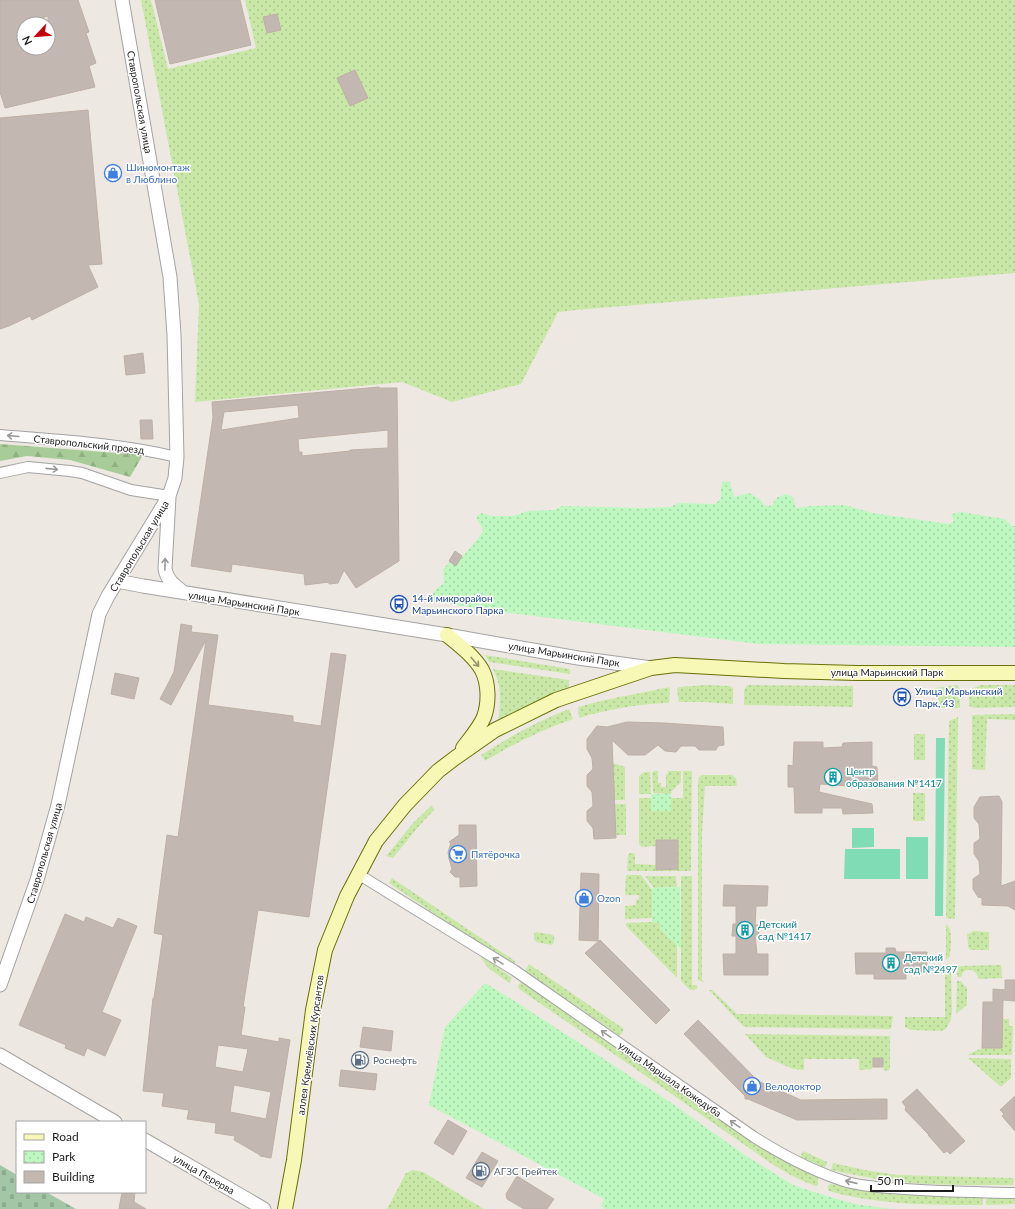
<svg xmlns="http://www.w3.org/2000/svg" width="1015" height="1209" font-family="Lato,sans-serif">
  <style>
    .grass { fill: url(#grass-dots) }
    .forest { fill: url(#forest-firs) }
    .cemetery { fill: url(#cemetery-stones) }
    .park { fill: url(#park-dots) }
    .pitch { fill: #80dcb5 }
    .building { fill: #c2b8b1; stroke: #bfafa4; fill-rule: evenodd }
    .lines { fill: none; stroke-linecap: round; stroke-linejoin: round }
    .minor-casing { stroke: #a3a3a3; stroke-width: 12 }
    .tertiary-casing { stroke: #a3a3a3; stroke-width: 15 }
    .secondary-casing { stroke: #687006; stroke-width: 16 }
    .minor { stroke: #fff; stroke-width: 10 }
    .tertiary { stroke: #fff; stroke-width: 13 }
    .secondary { stroke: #f7f8b5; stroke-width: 14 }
    .oneway { stroke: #999 }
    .oneway2 { stroke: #949570 }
    .labels { text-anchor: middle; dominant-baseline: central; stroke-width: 3; stroke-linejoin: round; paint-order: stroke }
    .street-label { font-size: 10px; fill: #1c1c1c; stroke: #fff }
    .shop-label { font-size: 10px; fill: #366cbe; stroke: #fff; text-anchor: start }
    .transit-label { font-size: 10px; fill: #164399; stroke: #fff; text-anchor: start }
    .culture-label { font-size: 10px; fill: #0d838f; stroke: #fff; text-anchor: start }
    .service-label { font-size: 10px; fill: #4e5e75; stroke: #fff; text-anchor: start }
  </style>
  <defs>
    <pattern id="grass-dots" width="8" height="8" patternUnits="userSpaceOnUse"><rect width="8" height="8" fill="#c9e8a7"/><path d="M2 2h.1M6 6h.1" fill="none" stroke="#acc68f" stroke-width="1.8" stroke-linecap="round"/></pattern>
    <pattern id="forest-firs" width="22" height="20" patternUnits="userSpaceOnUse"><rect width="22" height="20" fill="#a8cc97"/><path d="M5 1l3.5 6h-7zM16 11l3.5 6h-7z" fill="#90af82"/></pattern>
    <pattern id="cemetery-stones" width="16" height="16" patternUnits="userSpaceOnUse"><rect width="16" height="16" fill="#a3c6a7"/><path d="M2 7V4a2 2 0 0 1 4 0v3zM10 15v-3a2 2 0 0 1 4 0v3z" fill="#8caa8f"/></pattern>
    <pattern id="park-dots" width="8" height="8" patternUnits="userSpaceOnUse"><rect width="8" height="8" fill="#bef8c0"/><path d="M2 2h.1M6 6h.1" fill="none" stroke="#a3d4a4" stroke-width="1.8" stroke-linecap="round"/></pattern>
  </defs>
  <rect width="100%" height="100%" fill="#ede9e2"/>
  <!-- grass -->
  <path class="grass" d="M141,0H151L168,69L256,48L245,0H1015V273L576,310L558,312L521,384L452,402L402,382L195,402L199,304Z
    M485,655L570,669V674L489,662Z
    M493,669L569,680V687L498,721C501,701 502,687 493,669Z
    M706,685L730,686L733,688V704L703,702H679L677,689L679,687Z
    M747,685L853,686V707L744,705V690Z
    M957,685L960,689V708H941L935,688Z
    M982,685H1015V707L976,708L969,706C970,693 968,688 982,685Z
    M670,687L669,703C638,704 609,709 579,718L578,707L605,700Z
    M569,709L573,719C541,730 513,744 485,761L481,755C509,737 538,721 569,709Z
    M1015,714V720L987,719L985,770L972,769V715Z
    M958,717L955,919L946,918L949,721Z
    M914,734H925V760H914Z
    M613,763L625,767V800H614Z
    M654,771H658V783H661V787H666V774H668V771H681V782L672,791L671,794L653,793L652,773Z
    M683,771H692L691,871H627L628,855L630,853H634L635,857V864L656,865V870L678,869V840H656V846L641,847L639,844V798H651V811H671V798H683Z
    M644,772H650L651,794H639V776Z
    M702,775H732L736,778L737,786H705L702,833V980L704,982L698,980V782L699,777Z
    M913,793H925V821H913Z
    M614,804H626V835H615Z
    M432,805L434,810L419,826L393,858L386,856L414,822Z
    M626,875H641L652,890V918L625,919V906L636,905V900L639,899V895H625Z
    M645,876H676L677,887L654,888Z
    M681,876H692V985H697V989L690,990L681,981Z
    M392,878L515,961L513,967L389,883Z
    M652,922L660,923V929L677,945V978L626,926V923Z
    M946,924C954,930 950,947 950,956L946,960Z
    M974,931L989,932V950H971L968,947L967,934Z
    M536,932L553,935C555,939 555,941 552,945L536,942L534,939V934Z
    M479,954L512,978L509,983L488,968Z
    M529,964L624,1029L620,1036L525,971Z
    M1001,965L1002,978L979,979C976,971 971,967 963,972L961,977H957L958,966Z
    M945,966H949L951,970L952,1012L951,1019L946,1029L941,1031L912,1030L905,1027V1017H945Z
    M957,981H961L962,983L967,988V1005L956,1014Z
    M522,982L628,1054L673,1087L749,1139L791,1165L818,1177V1185L816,1186C801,1181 786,1173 772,1164L627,1063L519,989L518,986L520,983Z
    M709,990H712L737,1014L893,1016L891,1029L747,1027L743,1026Z
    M1002,1019H1009V1026H1013L1012,1055H967L982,1048H1002Z
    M745,1034L890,1036V1068L889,1070L884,1071L883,1067L873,1058V1067L872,1069L859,1070V1059H804V1070L793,1069L766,1057Z
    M968,1058L1011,1059V1078L1001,1087Z
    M803,1151L827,1162L825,1168L800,1157Z
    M833,1163L865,1170L897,1175L1014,1178L1013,1185C983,1185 954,1185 924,1184C893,1182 862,1177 831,1170Z
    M413,1170L423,1172L484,1209H387L406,1173Z
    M830,1184L889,1194L983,1197V1205C932,1205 881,1205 832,1192L828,1190V1186Z
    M987,1197H1015V1204L986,1205Z"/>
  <!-- forest -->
  <path class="forest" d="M0,444L143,455L130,477L70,460L27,456L0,461Z"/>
  <!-- cemetery -->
  <path class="cemetery" d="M0,1165L17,1175V1192H46L76,1209H0Z"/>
  <!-- park -->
  <path class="park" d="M723,481L730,482L734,497L749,493L760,499L764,505L772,506L776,498L786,494L793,497L796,508L811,506L845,505L872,513L949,524L954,521L951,514L961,512L1005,519L1012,526H1015V647L759,644L487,610L428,600L436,589L444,583L443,570L448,563L461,558L480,536L483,530L476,517L481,513L491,516H513L528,511L554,510L562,506L642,508L670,507L679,503L715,504L721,498V488Z
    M651,794H671V811H651Z
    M680,887L681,949L660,929V923L652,922V888Z
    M485,983L513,1000L673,1104L746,1156L793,1185L820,1194L855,1204L892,1209H605L601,1206L604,1199L429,1105L445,1027Z"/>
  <!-- pitch -->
  <path class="pitch" d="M936,738H945L943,916H935Z
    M852,828H874V847L852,848Z
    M906,837H928V879H906Z
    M845,849H900V879H844Z"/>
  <!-- building -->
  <path class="building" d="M0,0H78L89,32L86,33L96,63L89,66L95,87L5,108L0,92ZM48,16V48H24V24Z
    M155,0H240L251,45L170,64Z
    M277,14L281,30L267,33L263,17Z
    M355,70L368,98L350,106L337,78Z
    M88,110L102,264L88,265L98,287L32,320L30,316L9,326L0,329V118Z
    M143,353L145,373L126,375L124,356Z
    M379,387V388H397L399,561L356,588L344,570L338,583L329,584V582L305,585L304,574L232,564L231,572L191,566L213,417L212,402ZM298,405L299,418L221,430L224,412ZM388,430V448L350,450V451L302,456V452H299L298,439Z
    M140,420H152L153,439H141Z
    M455,551L462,556L456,566L449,561Z
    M181,624L192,626L191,632L218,635L208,705L293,716V722L321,726L331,653L346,655L309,917L258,910L243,1007H245L241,1035L279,1042V1038L290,1040L271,1158L260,1156V1155L234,1140L235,1136L215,1133L216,1123L187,1119L189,1110L162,1106L164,1093L143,1091L153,998H154L163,935L154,933L167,835L178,837L206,640L171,705L160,699L174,672ZM218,1045L248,1049L243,1072L215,1067ZM234,1085L271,1092L266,1119L230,1112Z
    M115,673L139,678L134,699L111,694Z
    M627,722L664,723L723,727L724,745L718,746L716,750H699L695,746H681L676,752L665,751L658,745L645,755H628L612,740L616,838L594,839L593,828L587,821V811L593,806L592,792L587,786V775L593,769L592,758L587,749V739L597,726L607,727Z
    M794,742H823V748L842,747L843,743L872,742V766L877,767L878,788L820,784L819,792L872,804L873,813L843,814L842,808H822V813H795L794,787H788V765L793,766Z
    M999,796L1002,802L1001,886L1015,881V910L1008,906L982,905V898L978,897L973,889V879L980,874L979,861L974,854V843L980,839L979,824L974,818V807L980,797Z
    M459,825H476L477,886L460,887V877H455L450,872L452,869L449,859L448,852L451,843L449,842L459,835Z
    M656,840H678V869L656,870Z
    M581,873L599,874L598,941L579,940Z
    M724,885L768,886L767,906H756L755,925H758L759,935H755L757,954H768V975H724L723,954H736V936H732L733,924H736V906H723Z
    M65,914L84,922L86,917L113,928L118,918L137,926L102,1012L121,1020L105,1056L87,1048L84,1056L65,1048L66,1045L19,1025Z
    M600,940L670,1010L656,1024L585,953Z
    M886,948H895L896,952H927V973H906V979H874V974H856L855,953H886Z
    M1005,980H1015V1001L1003,1000L1002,1048H982L983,1002H993V989L1005,990Z
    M698,1020L758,1081L801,1100L887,1099V1119L797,1120L748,1099H745V1096L684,1034Z
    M363,1027L393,1031L391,1051L360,1047Z
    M873,1058H883V1067H873Z
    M341,1070L377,1074L375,1090L339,1086Z
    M917,1089L965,1141L950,1154L947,1151L944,1153L928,1135H929L905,1110L906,1107L902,1102Z
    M1015,1096V1131L1002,1116L1004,1114L1000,1110Z
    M448,1120L467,1131L453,1155L434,1143Z
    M482,1152L498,1161L482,1187L466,1178Z
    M517,1176L554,1199L547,1209H524L507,1199L506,1194Z
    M122,1192H135L134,1202L146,1209H119Z"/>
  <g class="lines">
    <!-- minor casing -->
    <g class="minor-casing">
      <path id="minor" d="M0,435C59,440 119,443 177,457
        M0,473L28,467L70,471L82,473L131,490L169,496
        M358,874L514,970L754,1137C784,1156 814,1172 847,1182C866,1187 886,1188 905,1189C942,1192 978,1192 1015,1193"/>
    </g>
    <!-- tertiary casing -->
    <g class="tertiary-casing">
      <path id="tertiary" d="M169,497L165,569C167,580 174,585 183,592
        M117,581L143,586L447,635L578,658L651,668
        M0,985L37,880L58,805L99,614L108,596L169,496L175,478L177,457L174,335L170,277L122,0
        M0,1055L115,1122
        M145,1140L264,1209"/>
    </g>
    <!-- secondary casing -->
    <g class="secondary-casing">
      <path id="secondary" d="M447,635C459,645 474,656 482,670C489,684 489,703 484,717C480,727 469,740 463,748
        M285,1209L294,1160L313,1010L325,950L347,896L376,841L405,805L438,771L455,758L495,730L556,700L651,668L675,665L784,671L857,673H1015"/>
    </g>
    <!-- minor -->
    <use href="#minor" class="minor"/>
    <!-- tertiary -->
    <use href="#tertiary" class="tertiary"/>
    <!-- secondary -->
    <use href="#secondary" class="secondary"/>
  </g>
  <!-- one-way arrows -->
  <defs><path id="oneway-shaft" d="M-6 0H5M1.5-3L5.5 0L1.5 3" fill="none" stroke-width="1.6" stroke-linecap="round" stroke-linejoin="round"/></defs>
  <g class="oneway">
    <use href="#oneway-shaft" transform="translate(13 436) rotate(-175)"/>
    <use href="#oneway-shaft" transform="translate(52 469) rotate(6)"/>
    <use href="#oneway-shaft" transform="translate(165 564) rotate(-89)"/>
    <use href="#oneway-shaft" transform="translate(498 961) rotate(-148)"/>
    <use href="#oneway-shaft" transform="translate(606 1034) rotate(-145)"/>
    <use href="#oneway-shaft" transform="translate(735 1124) rotate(-145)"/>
    <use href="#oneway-shaft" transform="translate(851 1182) rotate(-167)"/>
  </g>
  <use class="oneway2" href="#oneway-shaft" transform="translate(475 662) rotate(50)"/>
  <!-- icons -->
  <defs>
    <g id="shop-ring" transform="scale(0.9)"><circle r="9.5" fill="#fff" stroke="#3f7fe0" stroke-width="1.5"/><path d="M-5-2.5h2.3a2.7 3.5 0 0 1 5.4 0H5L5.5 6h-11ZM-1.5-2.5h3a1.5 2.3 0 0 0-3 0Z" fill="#3f7fe0"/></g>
    <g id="bus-ring" transform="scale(0.9)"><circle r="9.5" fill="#fff" stroke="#1a4fb4" stroke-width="1.5"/><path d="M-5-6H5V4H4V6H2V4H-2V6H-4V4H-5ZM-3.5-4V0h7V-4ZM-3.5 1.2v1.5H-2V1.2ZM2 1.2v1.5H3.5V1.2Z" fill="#1a4fb4"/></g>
    <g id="building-ring" transform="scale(0.9)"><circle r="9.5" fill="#fff" stroke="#0f9aa8" stroke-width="1.5"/><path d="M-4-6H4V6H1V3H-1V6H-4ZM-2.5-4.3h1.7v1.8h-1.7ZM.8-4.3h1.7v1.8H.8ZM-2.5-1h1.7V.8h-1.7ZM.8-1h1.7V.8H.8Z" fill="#0f9aa8"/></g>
    <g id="supermarket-ring" transform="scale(0.9)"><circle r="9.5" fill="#fff" stroke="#3f7fe0" stroke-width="1.5"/><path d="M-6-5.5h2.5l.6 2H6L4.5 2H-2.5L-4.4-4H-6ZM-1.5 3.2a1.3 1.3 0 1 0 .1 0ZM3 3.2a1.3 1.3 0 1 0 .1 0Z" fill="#3f7fe0"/></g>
    <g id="fuel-ring" transform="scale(0.9)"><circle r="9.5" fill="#fff" stroke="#5c6f8a" stroke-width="1.5"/><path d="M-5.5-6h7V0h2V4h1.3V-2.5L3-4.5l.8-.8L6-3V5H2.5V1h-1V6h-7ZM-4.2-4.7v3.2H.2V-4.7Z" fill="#5c6f8a"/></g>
  </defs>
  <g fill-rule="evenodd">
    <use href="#shop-ring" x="113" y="173"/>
    <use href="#bus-ring" x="399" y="604"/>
    <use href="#bus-ring" x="902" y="697"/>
    <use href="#building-ring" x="833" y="777"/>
    <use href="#supermarket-ring" x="458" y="854"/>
    <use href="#shop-ring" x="584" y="898"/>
    <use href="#building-ring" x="745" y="930"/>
    <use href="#building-ring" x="891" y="963"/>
    <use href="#fuel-ring" x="360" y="1060"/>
    <use href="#shop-ring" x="752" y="1086"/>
    <use href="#fuel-ring" x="481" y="1171"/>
  </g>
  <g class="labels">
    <!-- street labels -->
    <g class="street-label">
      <text transform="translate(140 102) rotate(80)">Ставропольская улица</text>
      <text transform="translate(89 444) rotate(6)">Ставропольский проезд</text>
      <text transform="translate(139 546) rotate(-59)">Ставропольская улица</text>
      <text transform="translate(244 603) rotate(9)">улица Марьинский Парк</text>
      <text transform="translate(564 654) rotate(9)">улица Марьинский Парк</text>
      <text x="887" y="672">улица Марьинский Парк</text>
      <text transform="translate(44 853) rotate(-74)">Ставропольская улица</text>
      <text transform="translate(310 1045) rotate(-82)">аллея Кремлёвских Курсантов</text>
      <text transform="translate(670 1079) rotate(35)">улица Маршала Кожедуба</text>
      <text transform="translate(204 1174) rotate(30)">улица Перерва</text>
    </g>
    <!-- shop labels -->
    <g class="shop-label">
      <text x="126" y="167">Шиномонтаж<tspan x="126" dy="12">в Люблино</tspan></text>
      <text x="471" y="854">Пятёрочка</text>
      <text x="597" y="898">Ozon</text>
      <text x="765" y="1086">Велодоктор</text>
    </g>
    <!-- transit labels -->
    <g class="transit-label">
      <text x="412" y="598">14-й микрорайон<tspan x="412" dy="12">Марьинского Парка</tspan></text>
      <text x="915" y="691">Улица Марьинский<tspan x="915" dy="12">Парк, 43</tspan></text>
    </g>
    <!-- culture labels -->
    <g class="culture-label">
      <text x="846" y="771">Центр<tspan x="846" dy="12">образования №1417</tspan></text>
      <text x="758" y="924">Детский<tspan x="758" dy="12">сад №1417</tspan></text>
      <text x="904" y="957">Детский<tspan x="904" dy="12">сад №2497</tspan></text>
    </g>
    <!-- service labels -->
    <g class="service-label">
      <text x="373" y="1060">Роснефть</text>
      <text x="494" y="1171">АГЗС Грейтек</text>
    </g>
  </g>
  <!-- legend -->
  <rect x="16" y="1121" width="130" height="72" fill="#ffffff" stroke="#a4a4a4"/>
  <rect x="24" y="1134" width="20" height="6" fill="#f7f8b5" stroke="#a4a4a4"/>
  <text x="52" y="1141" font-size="12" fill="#1c1c1c">Road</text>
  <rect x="24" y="1151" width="20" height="12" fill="url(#park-dots)" stroke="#a4a4a4"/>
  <text x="52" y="1161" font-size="12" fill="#1c1c1c">Park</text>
  <rect x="24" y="1171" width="20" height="12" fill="#c2b8b1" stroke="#a4a4a4"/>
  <text x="52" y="1181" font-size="12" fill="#1c1c1c">Building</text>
  <!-- north arrow -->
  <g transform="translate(36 36) rotate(244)"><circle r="19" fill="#ffffff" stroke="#a4a4a4"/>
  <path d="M0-3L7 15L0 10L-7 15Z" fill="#c5030b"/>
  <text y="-6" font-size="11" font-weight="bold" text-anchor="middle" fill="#1c1c1c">N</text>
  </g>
  <!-- scale -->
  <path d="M871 1185v6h82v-6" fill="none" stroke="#1c1c1c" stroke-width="2"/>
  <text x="877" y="1185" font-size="12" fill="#1c1c1c" stroke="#ffffff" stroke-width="3" paint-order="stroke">50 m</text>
</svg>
